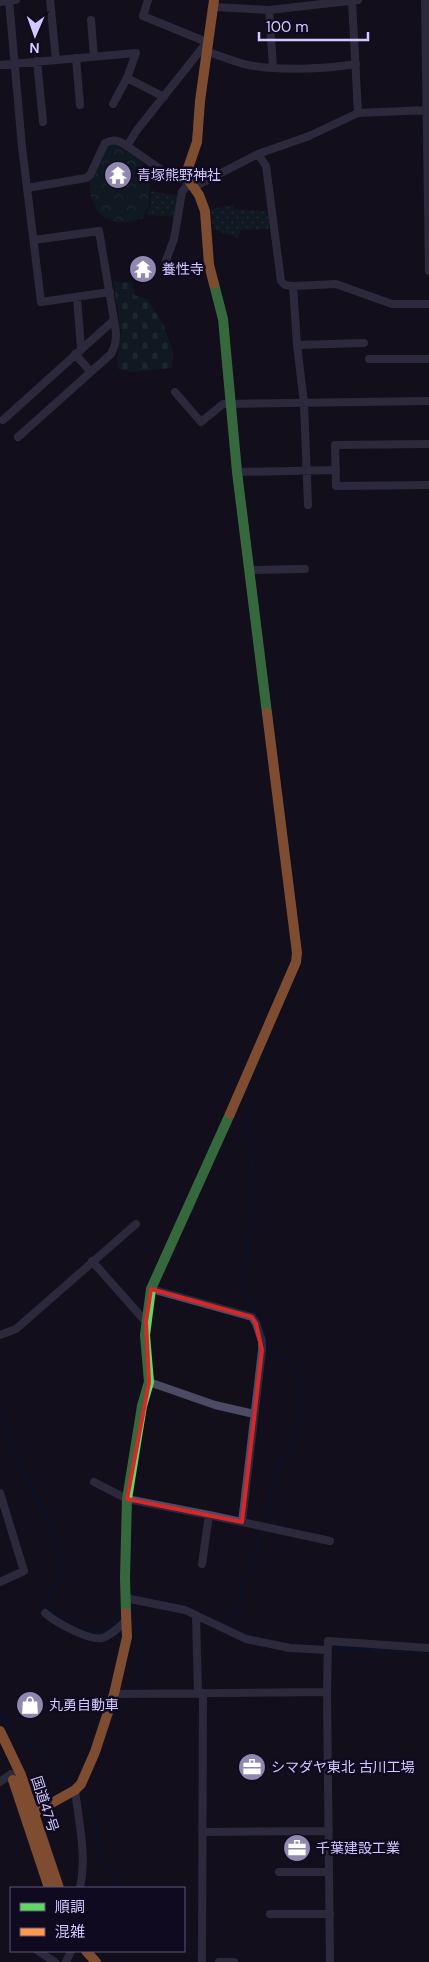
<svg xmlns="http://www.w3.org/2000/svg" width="429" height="1962" font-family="'DM Sans','Noto Sans JP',sans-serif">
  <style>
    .grass { fill: url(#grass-dots) }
    .forest { fill: url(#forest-crowns) }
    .cemetery { fill: url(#cemetery-stones) }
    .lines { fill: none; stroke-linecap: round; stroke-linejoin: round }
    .stream { stroke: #06143c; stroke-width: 2 }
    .street { stroke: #4d4a64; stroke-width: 8 }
    .fast { stroke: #63d668; stroke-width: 10 }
    .slow { stroke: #ff974d; stroke-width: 10 }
    .marked { fill: none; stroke: #d62828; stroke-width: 4; stroke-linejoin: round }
    .labels { text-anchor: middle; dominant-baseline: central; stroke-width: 5; stroke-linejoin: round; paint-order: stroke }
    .poi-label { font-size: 14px; fill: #d4c9ff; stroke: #100a20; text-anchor: start }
    .street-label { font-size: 14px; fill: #d4c9ff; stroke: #100a20 }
  </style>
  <defs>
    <pattern id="grass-dots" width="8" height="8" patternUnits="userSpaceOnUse" patternTransform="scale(1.25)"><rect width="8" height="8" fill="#0e2528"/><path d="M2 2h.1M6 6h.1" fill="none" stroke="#304348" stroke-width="1.8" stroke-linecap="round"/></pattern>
    <pattern id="forest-crowns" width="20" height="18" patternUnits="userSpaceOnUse" patternTransform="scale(1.25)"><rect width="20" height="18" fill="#0e2528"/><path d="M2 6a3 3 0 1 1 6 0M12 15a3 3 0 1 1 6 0" fill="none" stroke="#304348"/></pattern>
    <pattern id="cemetery-stones" width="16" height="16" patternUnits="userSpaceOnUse" patternTransform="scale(1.25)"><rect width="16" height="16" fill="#0e2528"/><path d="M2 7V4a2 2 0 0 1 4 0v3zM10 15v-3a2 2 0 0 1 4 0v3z" fill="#304348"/></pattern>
  </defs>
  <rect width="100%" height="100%" fill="#120f1b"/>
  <!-- grass -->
  <path class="grass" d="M151,191L180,196L176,217L146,215L150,206Z
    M233,205L234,209L269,211V229L241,230L238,238L213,229L211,209Z"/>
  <!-- forest -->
  <path class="forest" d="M118,144C125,148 147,165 150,170L149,205L143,218C109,231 90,215 89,180C98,169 100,156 107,145Z"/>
  <!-- cemetery -->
  <path class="cemetery" d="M113,281L133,283L134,295L147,299L163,324L173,351L172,368L131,372L118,369L117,361L121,332Z"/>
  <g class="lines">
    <!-- stream -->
    <path class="stream" d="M249,1084L252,1210L244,1287L265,1333L267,1345L270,1349L284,1358L299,1375
      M0,1414L18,1462L45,1512L61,1568L58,1582L47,1600L49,1610L96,1633C109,1633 115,1622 122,1613
      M264,1522L270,1513V1492L277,1469L291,1446L301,1423L302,1381
      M130,1594L163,1602
      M131,1613C151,1634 141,1662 136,1688
      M227,1625L226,1621L241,1607L240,1592L242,1583L250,1572L261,1529
      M226,1626L227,1625L247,1635L262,1639
      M287,1644L299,1645
      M337,1648L429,1654
      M0,1712L8,1723L71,1787
      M115,1720L129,1701
      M83,1801L94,1814L102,1860L120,1885L125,1888
      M184,1943L200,1948
      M204,1950L213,1955"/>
    <!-- street -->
    <path class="street" d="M9,0L22,147L41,302L110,292
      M50,0L56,60
      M148,0L143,16L209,43
      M425,0L429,271
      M352,1L358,113
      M0,2L16,0
      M214,7L269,10L358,0
      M269,10L273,67
      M91,20L94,56
      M208,52C221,56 235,62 248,65C279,71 326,69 356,64
      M76,58L80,105
      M37,61L43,122
      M0,65L136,53L127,78L113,104
      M127,78L164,97
      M127,146L163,171L190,182L182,192L174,239L165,263
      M258,154L266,166L281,281L285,285L293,286L297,345L304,403L308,505
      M194,187L258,154L309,136L358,113L429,110
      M27,188L86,178L90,175L105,143C113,139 119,140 127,146L137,130L203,47L209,43
      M293,286L336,284L392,304H429
      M77,298L81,348
      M297,345L364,343
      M75,354L91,372
      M369,359H429
      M175,392L201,422L223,404L429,401
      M3,420L114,320L99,231L34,240
      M18,437L111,354C117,344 117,332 114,320
      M429,444L335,445L336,486L429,485
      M237,472L336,470
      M249,570L305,569
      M92,1261L146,1322
      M151,1289L252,1317L256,1323L262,1341V1350L242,1522L209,1515L202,1564
      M0,1335L16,1329L136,1224
      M149,1382L215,1405L254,1414
      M94,1482L127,1499L209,1515
      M0,1493L24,1571L0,1582
      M242,1522L330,1541
      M125,1598L185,1610L246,1639L290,1648L327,1650
      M45,1613C55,1622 89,1641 102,1638C111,1636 120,1626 127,1620
      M196,1615L198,1693
      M114,1694L327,1692
      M0,1782L11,1774
      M75,1790C79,1823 87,1856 80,1888
      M204,1832L329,1831
      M279,1872H329
      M270,1914H330
      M38,1951L55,1962
      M66,1962L71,1951
      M202,1962L203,1693
      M219,1962H234
      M330,1962L327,1692L328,1641L429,1648"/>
    <!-- fast -->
    <path class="fast" d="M214,284L223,319L237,472L267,713
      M126,1613L125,1578L127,1499L142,1406L149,1382L145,1335L151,1289L230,1114"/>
    <!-- slow -->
    <path class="slow" d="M214,284L209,265L205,211L199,195L190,182L187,171L197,142L200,101L214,0
      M230,1114L296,962L297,953L267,713
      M0,1731L21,1775L59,1888
      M13,1780L48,1885
      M27,1815L34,1813L75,1790L81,1784L95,1752L114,1694L127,1637L126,1613
      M86,1951L96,1962"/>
  </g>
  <!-- marked area -->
  <path d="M0 0H429V1962H0ZM151,1289L252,1317L256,1323L262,1350L242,1522L127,1499L149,1382L146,1322Z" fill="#120f1b" fill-opacity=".55" fill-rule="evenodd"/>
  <path class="marked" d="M151,1289L252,1317L256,1323L262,1350L242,1522L127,1499L149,1382L146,1322Z"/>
  <!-- icons -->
  <defs>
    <g id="temple-disc" transform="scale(1.4375)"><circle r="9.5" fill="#9088af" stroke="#100a20"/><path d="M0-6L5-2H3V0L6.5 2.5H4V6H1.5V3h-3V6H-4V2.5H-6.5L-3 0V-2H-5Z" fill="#fff"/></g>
    <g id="shop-disc" transform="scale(1.4375)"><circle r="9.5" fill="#9088af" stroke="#100a20"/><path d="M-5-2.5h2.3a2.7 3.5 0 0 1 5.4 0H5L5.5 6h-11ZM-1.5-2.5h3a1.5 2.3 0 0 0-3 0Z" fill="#fff"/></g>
    <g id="office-disc" transform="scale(1.4375)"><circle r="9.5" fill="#9088af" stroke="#100a20"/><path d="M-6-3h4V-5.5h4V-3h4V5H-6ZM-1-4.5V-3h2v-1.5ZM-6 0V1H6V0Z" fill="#fff"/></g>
  </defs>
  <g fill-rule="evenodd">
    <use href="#temple-disc" x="118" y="175"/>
    <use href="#temple-disc" x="143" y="269"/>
    <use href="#shop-disc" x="30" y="1705"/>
    <use href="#office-disc" x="252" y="1767"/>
    <use href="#office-disc" x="297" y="1848"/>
  </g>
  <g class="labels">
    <!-- poi labels -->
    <g class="poi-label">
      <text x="137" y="175">青塚熊野神社</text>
      <text x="162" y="269">養性寺</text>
      <text x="49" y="1705">丸勇自動車</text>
      <text x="271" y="1767">シマダヤ東北 古川工場</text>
      <text x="316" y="1848">千葉建設工業</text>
    </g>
    <!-- street labels -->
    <g class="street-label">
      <text transform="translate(45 1804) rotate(72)">国道47号</text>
    </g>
  </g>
  <!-- legend -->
  <rect x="10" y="1887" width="175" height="65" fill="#100a20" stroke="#5e5679"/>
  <rect x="20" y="1903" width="25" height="8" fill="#63d668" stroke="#5e5679"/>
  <text x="55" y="1912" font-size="15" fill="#d4c9ff">順調</text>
  <rect x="20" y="1928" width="25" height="8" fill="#ff974d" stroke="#5e5679"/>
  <text x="55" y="1937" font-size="15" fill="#d4c9ff">混雑</text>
  <!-- north arrow -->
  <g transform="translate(35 35) rotate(182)" stroke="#100a20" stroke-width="4" paint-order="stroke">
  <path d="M0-4L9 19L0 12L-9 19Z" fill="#d4c9ff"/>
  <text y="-8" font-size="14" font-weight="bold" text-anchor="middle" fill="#d4c9ff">N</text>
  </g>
  <!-- scale -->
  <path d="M259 32v8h109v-8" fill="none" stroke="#d4c9ff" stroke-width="2.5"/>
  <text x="266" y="32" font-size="15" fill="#d4c9ff" stroke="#100a20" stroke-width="4" paint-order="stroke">100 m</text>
</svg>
